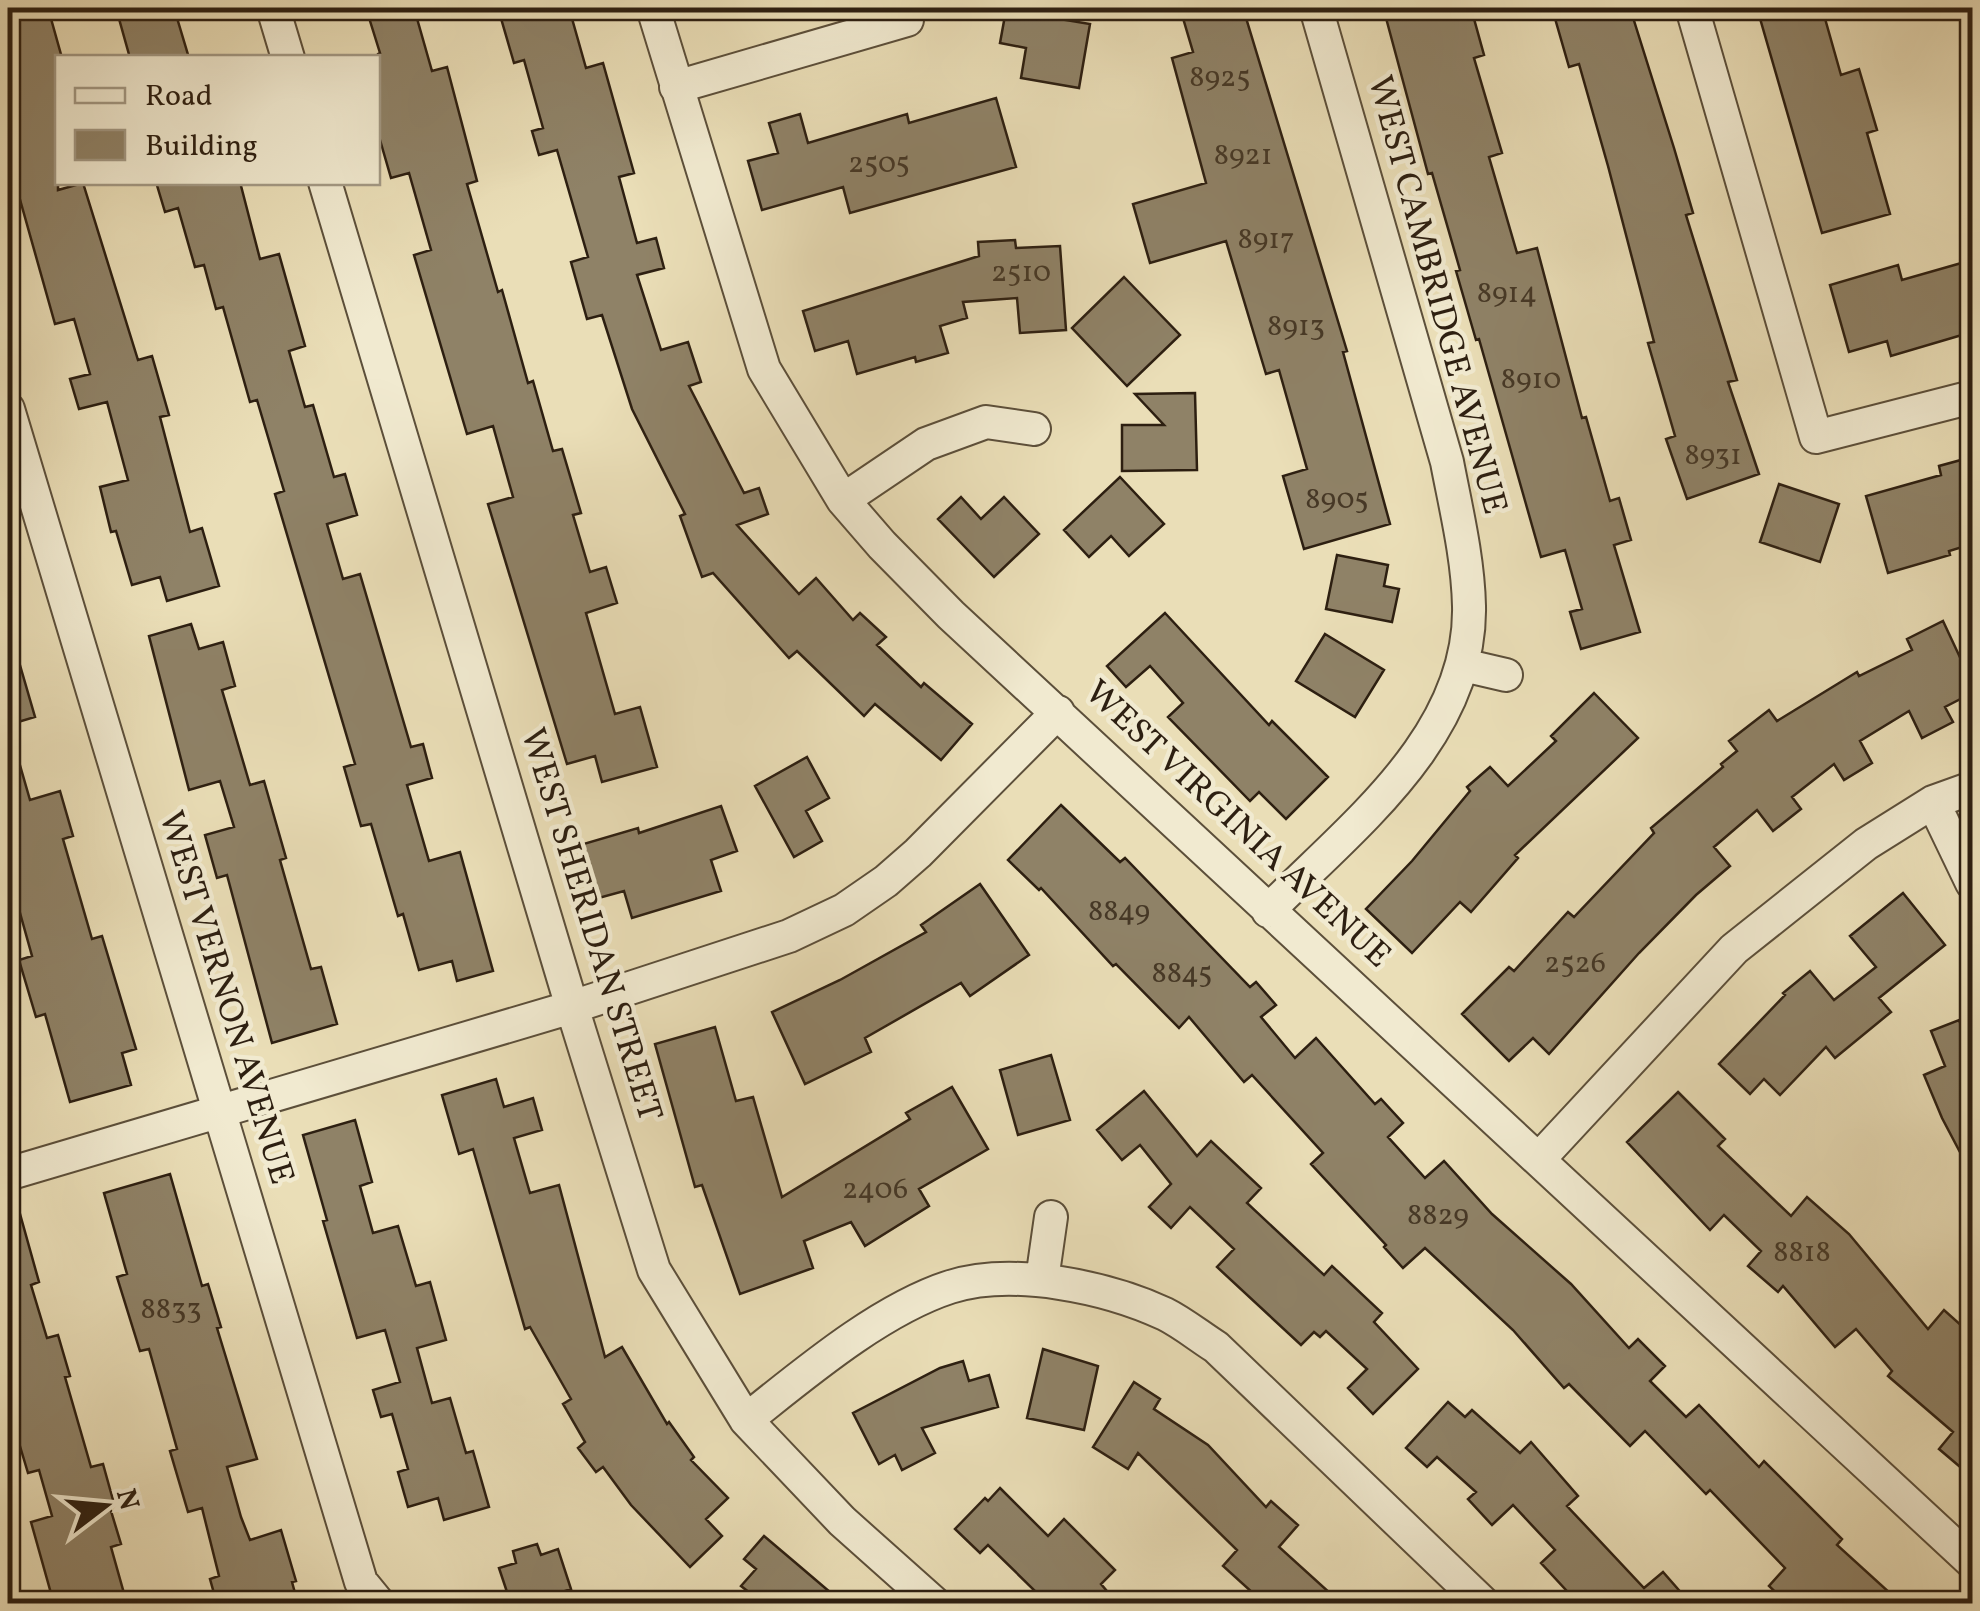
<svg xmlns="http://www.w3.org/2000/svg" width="1980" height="1611" font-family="Vollkorn,serif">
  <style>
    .building { fill: #8f8267; stroke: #2d1f11; stroke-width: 2.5 }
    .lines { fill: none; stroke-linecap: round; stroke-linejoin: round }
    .minor-casing { stroke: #5c4f3a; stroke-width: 36 }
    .minor { stroke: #f1ead0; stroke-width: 32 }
    .labels { text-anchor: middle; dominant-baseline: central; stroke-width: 9; stroke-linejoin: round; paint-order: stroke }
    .number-label { font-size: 30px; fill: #463826 }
    .street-label { font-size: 35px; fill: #2d1f11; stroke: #f1ead0 }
  </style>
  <rect width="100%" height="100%" fill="#eadeb7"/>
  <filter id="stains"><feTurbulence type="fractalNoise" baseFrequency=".002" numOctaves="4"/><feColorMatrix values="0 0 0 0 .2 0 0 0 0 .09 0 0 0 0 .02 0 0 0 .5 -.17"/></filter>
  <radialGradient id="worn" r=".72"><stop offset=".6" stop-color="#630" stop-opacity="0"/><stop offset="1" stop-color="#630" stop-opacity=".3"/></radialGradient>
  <!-- building -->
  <path class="building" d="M8,8H48L62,58H58V190L83,183L138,360L152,356L169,415L160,417L190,532L202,528L219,586L167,601L160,577L132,585L116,531L111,532L100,487L128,480L107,402L79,409L70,379L90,374L74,319L55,324L17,189L12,190L8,174V120L16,117L8,87Z
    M116,8H174L189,58H130Z
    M366,8H414L432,71L447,67L477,181L467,184L498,292L502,290L528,383L533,381L553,451L562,449L581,513L573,515L590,572L606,567L617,603L586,613L615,714L640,707L657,767L602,782L595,756L567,764L488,504L513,497L493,426L467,434L414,255L431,250L409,173L391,178L378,133V54L380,53Z
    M498,8H569L586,68L603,63L634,173L619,177L637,243L656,238L664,268L637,275L661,350L688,342L701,382L689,386L744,493L759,488L768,514L737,525L799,594L816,578L853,620L860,613L886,637L877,645L921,687L924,683L972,724L941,760L875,704L864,716L797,651L789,658L713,573L702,577L680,516L685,514L632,409L602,315L587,319L571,262L588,257L557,150L539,155L532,131L543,128L524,60L514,63Z
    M1180,8H1243L1347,351L1343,352L1390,524L1304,549L1283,476L1307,469L1279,370L1266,374L1226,241L1150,263L1133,204L1206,183L1172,58L1193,52Z
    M1424,8H1471L1484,55L1474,58L1502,153L1489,157L1517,253L1537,248L1582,418L1586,417L1610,501L1619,498L1631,540L1614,545L1640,632L1581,649L1570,612L1582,609L1565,550L1541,557L1479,339L1476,340L1456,271L1460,270L1432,173L1428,174L1386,18Z
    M1552,8H1630L1674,148L1693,213L1686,215L1737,380L1728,382L1759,474L1687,499L1666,439L1675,436L1648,343L1654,342L1608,166L1579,64L1569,67Z
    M1757,8H1822L1841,75L1859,69L1877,130L1867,133L1890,214L1822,233Z
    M1006,10L1090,24L1079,88L1021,78L1026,48L1000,43Z
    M996,98L1016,167L850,213L843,187L762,210L748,161L778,153L769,123L800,114L808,143L907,114L909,123Z
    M156,182H240L260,259L279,254L305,346L289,351L305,407L313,405L334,477L345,474L357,515L327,524L343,579L360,574L411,747L423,744L432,778L407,785L429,861L460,852L493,971L457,981L452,961L419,970L403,914L398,916L371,824L361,826L344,767L355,764L275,494L284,491L257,400L250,402L223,307L216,309L204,265L195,267L178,208L165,212Z
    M1015,240L1016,248L1060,246L1066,330L1020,333L1017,298L963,302L967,318L940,326L948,353L916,362L915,357L857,374L848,341L815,351L803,311L979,256L978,242Z
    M1972,260V332L1891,356L1887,341L1849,352L1830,285L1898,265L1902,280Z
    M1124,277L1180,335L1127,386L1072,328Z
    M1195,393L1197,470L1122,471V425H1164L1135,394Z
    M1972,457V544L1949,551L1950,555L1888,573L1866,496L1941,475L1939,466Z
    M1120,477L1164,524L1129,556L1111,536L1089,557L1064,530Z
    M1779,484L1839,504L1820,562L1760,542Z
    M961,497L981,519L1004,497L1039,534L994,577L938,519Z
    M1337,555L1388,565L1384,586L1399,589L1392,622L1326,609Z
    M1165,613L1269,725L1272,721L1328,777L1286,819L1259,792L1250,801L1168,717L1183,703L1150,666L1126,687L1107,666Z
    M1943,621L1972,683V693L1945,707L1953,722L1922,738L1909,711L1860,741L1872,763L1844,780L1834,764L1792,797L1801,809L1773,831L1757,810L1714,847L1730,866L1696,895L1639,953L1549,1054L1533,1038L1509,1061L1462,1014L1509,967L1514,971L1568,912L1574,917L1654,833L1651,828L1723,767L1721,764L1737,751L1729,741L1769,710L1777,721L1857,672L1859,676L1912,650L1907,639Z
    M191,624L199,649L223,642L235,686L222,690L250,785L264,781L286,858L280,860L311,969L321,967L337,1024L272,1043L227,875L217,878L205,835L234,827L220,781L189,790L149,636Z
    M1325,634L1384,670L1355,717L1296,681Z
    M15,648L35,717L8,725V649Z
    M1594,693L1638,738L1515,855L1518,858L1471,912L1460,902L1412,953L1366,909L1412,861L1470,791L1467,787L1490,767L1508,786L1556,741L1551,736Z
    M15,748L30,800L60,791L73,836L63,839L92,939L102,936L136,1049L122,1053L131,1085L70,1102L45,1014L36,1017L19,960L32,956L8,870V749Z
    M807,757L829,798L806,811L822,841L794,857L755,786Z
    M1061,805L1120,862L1125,858L1250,987L1256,982L1276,1005L1261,1017L1295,1058L1316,1038L1375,1104L1381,1099L1403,1123L1388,1137L1425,1178L1444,1161L1492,1214L1571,1284L1629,1348L1638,1339L1665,1366L1650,1381L1686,1417L1699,1405L1759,1467L1764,1461L1842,1539L1837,1545L1902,1604H1788L1769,1586L1785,1568L1710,1490L1706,1494L1645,1431L1630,1446L1569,1384L1564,1388L1513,1330L1425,1248L1403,1268L1384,1247L1386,1245L1311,1164L1323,1153L1252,1075L1244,1082L1189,1017L1179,1028L1116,964L1113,966L1041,888L1039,890L1008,860Z
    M721,806L737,851L711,860L721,891L632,918L624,891L595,899L580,845L638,828L639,833Z
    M980,884L1029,955L970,996L961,983L865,1038L871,1052L805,1084L772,1012L840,980L926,932L921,925Z
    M1903,893L1945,945L1879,998L1891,1012L1835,1058L1826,1047L1780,1095L1764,1079L1750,1094L1719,1064L1785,995L1783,993L1810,971L1834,1000L1876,967L1850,936Z
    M1959,1020L1972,1053V1175L1942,1118L1924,1075L1945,1066L1931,1031Z
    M715,1027L736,1101L753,1097L782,1197L910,1119L906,1113L952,1087L988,1149L919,1189L929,1206L865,1246L851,1222L804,1241L813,1268L740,1294L702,1185L695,1187L655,1044Z
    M1051,1055L1070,1120L1018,1135L1000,1070Z
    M496,1079L504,1107L533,1098L542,1130L514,1138L530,1193L559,1185L605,1357L622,1347L667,1424L669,1422L694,1457L691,1460L728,1498L706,1519L722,1536L690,1567L631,1505L603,1467L596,1472L578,1448L585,1442L563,1404L571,1399L530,1327L525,1329L473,1149L459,1154L442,1095Z
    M1144,1091L1197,1156L1211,1141L1261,1188L1247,1203L1324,1275L1332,1266L1382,1313L1374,1322L1418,1369L1373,1414L1348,1388L1367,1369L1326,1331L1320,1337L1314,1332L1301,1345L1217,1267L1234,1249L1190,1207L1171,1228L1149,1207L1171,1184L1140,1145L1122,1160L1097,1130Z
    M1678,1092L1725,1139L1718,1146L1791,1216L1807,1197L1849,1234L1928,1329L1944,1310L1972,1335V1477L1939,1449L1953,1432L1888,1376L1892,1371L1856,1329L1835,1347L1783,1286L1778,1292L1748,1266L1761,1251L1724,1215L1710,1230L1627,1142Z
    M355,1120L372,1182L360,1186L373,1233L398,1226L416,1286L430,1282L446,1340L417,1348L432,1403L450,1398L466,1453L473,1451L489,1507L444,1520L438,1498L408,1507L398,1472L408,1469L392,1414L381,1417L373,1390L400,1382L385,1330L357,1338L323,1221L327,1220L303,1135Z
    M170,1174L202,1286L208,1284L221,1327L217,1328L257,1459L227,1467L241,1517L250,1540L281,1530L296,1581L292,1582L298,1604H217L210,1579L219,1576L202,1508L188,1512L170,1451L177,1449L149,1349L140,1351L117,1277L127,1274L104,1193Z
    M15,1196L39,1282L31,1285L47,1338L58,1335L70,1376L65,1377L91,1467L103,1464L113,1500L108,1501L121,1544L111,1547L127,1604H54L31,1522L52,1516L39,1470L28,1473L16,1433L8,1435V1198Z
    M1043,1349L1098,1366L1084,1430L1027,1418Z
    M963,1361L969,1381L989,1375L998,1407L922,1428L935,1453L902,1470L895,1455L879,1464L853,1413L940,1368Z
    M1134,1382L1160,1399L1154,1409L1208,1445L1266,1507L1271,1501L1298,1525L1279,1547L1342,1604H1265L1223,1566L1237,1550L1138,1453L1128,1469L1093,1447Z
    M1448,1402L1465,1417L1472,1410L1520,1453L1531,1442L1578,1496L1567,1506L1644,1588L1663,1572L1691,1604H1579L1541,1563L1555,1550L1513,1505L1492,1525L1468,1499L1476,1492L1437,1457L1427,1467L1406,1448Z
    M1000,1488L1048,1536L1064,1519L1115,1570L1101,1584L1118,1604H1022L1035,1591L988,1545L980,1553L955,1529L985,1498L988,1501Z
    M764,1536L797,1564L844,1604H740L750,1593L741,1586L756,1569L744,1559Z
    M537,1544L541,1555L558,1549L571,1589L527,1604H511L499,1568L516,1563L513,1551Z"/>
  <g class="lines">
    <!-- minor casing -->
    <g class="minor-casing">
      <path id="minor" d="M273,8L288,58
        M653,8L764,369L843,500L882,545L951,615L1972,1562
        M1692,8L1816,437L1972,397
        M676,87L907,20
        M325,182L572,1007L654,1270L746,1420L842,1521L935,1604
        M8,409L361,1582L379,1604
        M843,500L926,444L986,422L1034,429
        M1463,665L1506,675
        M1933,802L1972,883
        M1268,911C1351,827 1472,736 1469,606C1468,558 1456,509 1447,462L1316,8
        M1539,1159L1734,949L1866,844L1933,802L1972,788
        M8,1174L572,1007L789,936L844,910L886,881L918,853L1058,712
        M1042,1280L1051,1217
        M746,1420C804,1374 879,1310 950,1287C1013,1267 1107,1287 1165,1314C1183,1323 1200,1337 1216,1347L1484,1604"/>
    </g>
    <!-- minor -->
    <use href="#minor" class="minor"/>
  </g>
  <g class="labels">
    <!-- number labels -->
    <g class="number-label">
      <text x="1220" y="78">8925</text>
      <text x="1243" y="156">8921</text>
      <text x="879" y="164">2505</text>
      <text x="1266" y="240">8917</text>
      <text x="1021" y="273">2510</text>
      <text x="1507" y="294">8914</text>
      <text x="1296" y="327">8913</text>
      <text x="1531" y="380">8910</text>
      <text x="1713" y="456">8931</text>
      <text x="1337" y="500">8905</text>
      <text x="1119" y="912">8849</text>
      <text x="1575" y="964">2526</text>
      <text x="1182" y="974">8845</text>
      <text x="875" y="1190">2406</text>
      <text x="1438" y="1216">8829</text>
      <text x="1802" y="1253">8818</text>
      <text x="171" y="1310">8833</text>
    </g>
    <!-- street labels -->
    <g class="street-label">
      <text transform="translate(1436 295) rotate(75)">WEST CAMBRIDGE AVENUE</text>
      <text transform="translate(1237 825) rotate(43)">WEST VIRGINIA AVENUE</text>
      <text transform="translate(590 925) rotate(73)">WEST SHERIDAN STREET</text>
      <text transform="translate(225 998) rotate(73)">WEST VERNON AVENUE</text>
    </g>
  </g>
  <!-- margin -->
  <rect width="1980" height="1611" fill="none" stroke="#eadeb7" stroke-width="40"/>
  <rect x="10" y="10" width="1960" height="1591" fill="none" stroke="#2d1f11" stroke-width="5"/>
  <rect x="20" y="20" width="1940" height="1571" fill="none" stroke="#2d1f11" stroke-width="2.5"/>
  <!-- legend -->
  <rect x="55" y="55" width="325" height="130" fill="#f1ead0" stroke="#a39984" stroke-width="2.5"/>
  <rect x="75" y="88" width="50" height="15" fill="#f1ead0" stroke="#a39984" stroke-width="2.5"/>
  <text x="145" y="105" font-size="30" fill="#2d1f11">Road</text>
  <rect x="75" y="130" width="50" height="30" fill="#8f8267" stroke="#a39984" stroke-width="2.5"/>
  <text x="145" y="155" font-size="30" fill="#2d1f11">Building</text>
  <!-- north arrow -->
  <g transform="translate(105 1506) rotate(74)" stroke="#f1ead0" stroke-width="8" paint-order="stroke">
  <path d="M0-8L18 38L0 25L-18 38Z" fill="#2d1f11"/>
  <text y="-15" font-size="28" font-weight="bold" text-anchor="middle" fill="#2d1f11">N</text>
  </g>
  <rect width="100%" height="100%" filter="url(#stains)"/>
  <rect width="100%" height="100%" fill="url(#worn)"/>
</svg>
